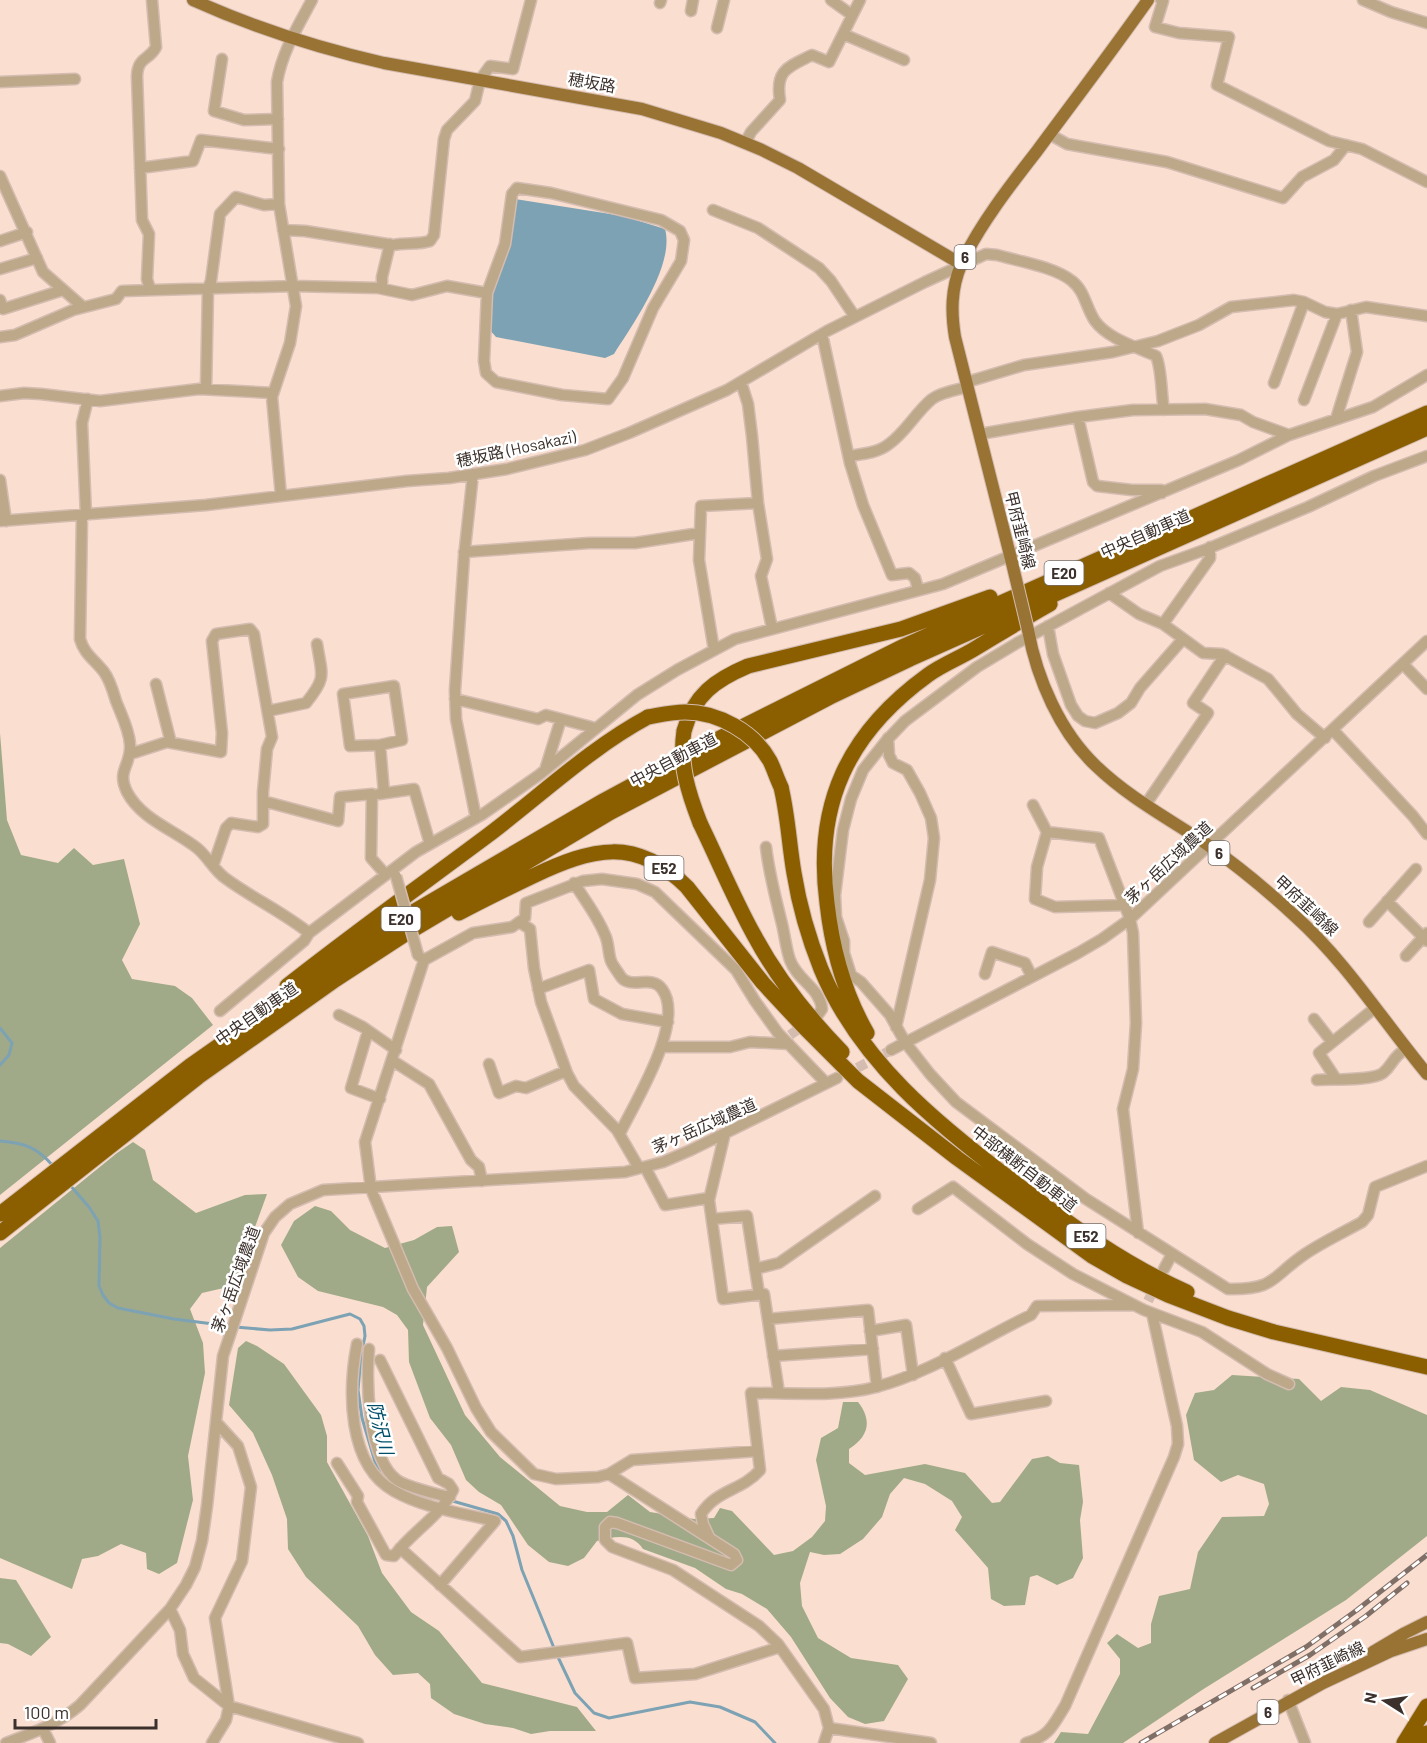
<svg xmlns="http://www.w3.org/2000/svg" width="1427" height="1743" font-family="Barlow,'Noto Sans JP',sans-serif">
  <style>
    .forest { fill: #a0aa88 }
    .water { fill: #7ca2b4 }
    .lines { fill: none; stroke-linecap: round; stroke-linejoin: round }
    .stream { stroke: #7ca2b4; stroke-width: 3 }
    .minor-tunnel { stroke: #d4bcb0; stroke-width: 10; stroke-dasharray: 10 5; stroke-linecap: butt }
    .minor-casing { stroke: #d4bcb0; stroke-width: 13 }
    .major-casing { stroke: #d4bcb0; stroke-width: 14 }
    .highway-casing { stroke: #d4bcb0; stroke-width: 17 }
    .minor { stroke: #bda889; stroke-width: 10 }
    .major { stroke: #997334; stroke-width: 12 }
    .highway { stroke: #8b5f00; stroke-width: 15 }
    .rail-casing { stroke: #806f67; stroke-width: 5 }
    .rail { stroke: #fff; stroke-width: 3; stroke-dasharray: 9; stroke-linecap: butt }
    .minor-bridge-casing { stroke: #d4bcb0; stroke-width: 13; stroke-linecap: butt }
    .major-bridge-casing { stroke: #d4bcb0; stroke-width: 14; stroke-linecap: butt }
    .highway-bridge-casing { stroke: #d4bcb0; stroke-width: 17; stroke-linecap: butt }
    .minor-bridge { stroke: #bda889; stroke-width: 10 }
    .major-bridge { stroke: #997334; stroke-width: 12 }
    .highway-bridge { stroke: #8b5f00; stroke-width: 15 }
    .labels { text-anchor: middle; dominant-baseline: central; stroke-width: 5; stroke-linejoin: round; paint-order: stroke }
    .shield { fill: #fff; stroke: #766e6b; stroke-width: 1.5 }
    .shield-label { font-size: 15px; font-weight: bold; fill: #3b302b }
    .street-label { font-size: 16px; fill: #3b302b; stroke: #fff }
    .water-label { font-size: 18px; font-style: italic; fill: #004f6a; stroke: #fff }
  </style>
  <rect width="100%" height="100%" fill="#fadfd1"/>
  <!-- forest -->
  <path class="forest" d="M0,733L7,820L21,855L58,863L74,848L93,865L124,859L140,924L122,960L132,979L175,986L192,998L213,1025L0,1195Z
    M133,1142L145,1150L153,1180L196,1213L245,1195L267,1194L236,1279L228,1287L202,1293L190,1309L203,1343L205,1373L188,1456L193,1500L177,1563L159,1574L147,1569L146,1553L121,1544L98,1556L82,1559L72,1589L0,1558V1248L117,1153Z
    M315,1206L331,1211L350,1230L385,1248L414,1240L437,1227L452,1226L459,1252L427,1287L423,1325L465,1415L500,1457L560,1506L587,1512H607L628,1495L650,1512L694,1519L714,1518L720,1508L732,1511L774,1555L793,1551L812,1537L825,1521L826,1506L816,1460L821,1438L838,1428L843,1402H858C873,1421 868,1437 849,1449V1463L865,1475L925,1464L965,1473L992,1503L1000,1502L1032,1459L1048,1456L1060,1463L1079,1465L1083,1502L1080,1520L1083,1558L1073,1578L1057,1585L1037,1575L1030,1577L1025,1605L1004,1606L991,1599L988,1568L955,1530L962,1517L952,1501L925,1484L904,1478L890,1494L882,1517L863,1539L840,1554L824,1555L810,1552L800,1583L802,1606L818,1638L851,1658L898,1665L908,1679L884,1721L865,1724L848,1717L830,1698L791,1637L767,1609L742,1594L726,1589L695,1568L643,1549C632,1532 614,1537 597,1541L584,1558L568,1566L549,1562L528,1545L501,1505L479,1492L466,1480L451,1445L430,1418L409,1362L408,1330L397,1315L383,1307L318,1291L298,1277L281,1245L294,1221Z
    M246,1341L257,1346L284,1364L321,1415L327,1436V1462L368,1536L382,1573L411,1612L439,1631L482,1683L577,1707L596,1731H550L531,1734L513,1728L485,1724L454,1714L431,1698L430,1684L418,1673L393,1675L375,1655L358,1626L306,1577L288,1549L287,1519L272,1475L253,1433L229,1405L238,1348Z
    M1232,1375L1299,1379L1321,1401L1341,1387L1370,1390L1427,1415V1536L1346,1600L1202,1690L1123,1743H1054L1061,1732L1088,1734L1120,1674V1659L1107,1643L1117,1634L1138,1648L1151,1643V1624L1159,1596L1190,1589L1198,1552L1222,1517L1264,1516L1269,1504L1264,1484L1238,1475L1221,1482L1194,1460L1186,1415L1195,1393L1214,1390Z
    M0,1578L16,1580L51,1637L31,1656L8,1644L0,1643Z"/>
  <!-- water -->
  <path class="water" d="M515,199L623,216L665,229C675,265 633,324 614,354L605,358L496,337L488,328L492,294Z"/>
  <g class="lines">
    <!-- stream -->
    <path class="stream" d="M0,1028L12,1043L9,1055L0,1065
      M0,1141C24,1143 37,1147 53,1166
      M69,1184L89,1207L98,1221L100,1237L99,1286L103,1295L109,1303L118,1308L174,1319L229,1326
      M235,1327L270,1330L292,1329L350,1314L360,1319L364,1326L365,1336L361,1356L358,1390L362,1418L376,1465L392,1483
      M449,1500L498,1514L506,1521L513,1536L522,1570L554,1648
      M557,1655L575,1693L594,1713L609,1718L690,1702L720,1707L755,1722L775,1743"/>
    <!-- minor-tunnel -->
    <path class="minor-tunnel" d="M790,1035L807,1023
      M844,1075L891,1050
      M1148,1301L1157,1283"/>
    <!-- minor casing -->
    <g class="minor-casing">
      <path id="minor" d="M831,0L852,15
        M1161,0L1163,1L1155,27L1179,33L1229,37L1217,85L1329,141L1362,149L1427,182
        M1363,0L1391,12L1427,23
        M660,3L661,0
        M691,11L693,0
        M717,28L724,0
        M843,34L904,60
        M222,59L214,111L244,120L278,119
        M0,82L75,79
        M1049,134L1067,144L1167,162L1283,198L1302,177L1334,160L1346,145
        M745,143L751,132L780,100C775,70 788,67 812,55L829,62L860,0
        M140,168L193,161L201,140L279,149
        M0,176L43,272L83,307
        M517,188L551,193L661,220L680,231L684,240L681,261L653,308L623,378L608,399L562,395L496,382L486,373L484,361L487,293L505,244L512,194Z
        M713,210L758,228L819,268L831,281L855,317
        M283,230L305,231L393,245C406,242 418,245 430,241L434,235L444,139L447,130L475,101L480,80L490,66L513,69L531,0
        M0,241L27,232
        M0,269L37,258
        M382,288V277L390,244
        M150,289L147,279L149,234L142,220L137,76C138,56 149,61 156,47L152,0
        M0,300L3,309L63,290
        M822,334L850,463L863,505L892,575L909,573L915,578L918,589
        M0,337L15,335L73,310L116,299L122,291L293,286L378,288L412,295L447,286L487,293
        M741,382L748,404L752,436L758,503L767,559L761,576L772,628
        M967,382L1024,365L1113,352L1158,341L1199,325L1231,307L1294,300L1304,302L1325,312L1337,314L1366,307L1427,316
        M1274,383L1304,302
        M206,389L208,288L211,281L220,214L236,197L264,205L279,204
        M0,396L24,393L41,394L100,401L199,389L273,393
        M1304,400L1337,314
        M1078,417L1093,482L1097,486L1132,490H1161L1162,493
        M1336,419L1357,352L1351,310
        M980,434L1078,417L1133,410L1205,409L1241,415L1253,422L1289,435
        M849,456C862,454 878,453 889,444C906,432 916,412 932,399C942,392 956,390 968,387
        M1427,456L1374,476L1308,507L1207,549L1160,566L1017,643L977,667L905,721L886,741L863,770L851,799L843,830L835,895L836,917L844,941V953L851,975L861,982L890,1015L905,1042L930,1074L956,1102L1086,1199L1228,1289C1276,1290 1271,1277 1305,1254C1323,1242 1344,1232 1362,1222L1368,1215L1375,1187L1427,1166
        M473,474L464,557L455,690L456,719L476,818
        M0,480L6,521
        M281,496L272,397L290,343L296,306L279,204L277,82C282,52 298,26 312,0
        M86,515L82,423L88,399
        M82,516L80,639C84,654 95,660 104,672C110,680 113,691 116,701C121,714 129,729 130,744C132,765 116,770 127,792C141,819 174,830 197,848C208,857 214,870 225,878C252,898 283,912 309,933
        M0,521L206,505L407,481L449,478L507,469L585,450L629,433L727,390L827,331L925,282L986,254L997,255C1018,261 1055,267 1072,281C1085,291 1086,308 1095,321C1108,339 1137,347 1156,356C1162,369 1161,395 1164,410
        M464,552L589,543H635L700,533
        M1109,593L1139,614L1163,624L1203,653L1222,654L1268,679L1297,714L1325,738
        M1163,624L1210,558V547
        M1048,626L1053,654L1071,705L1078,716L1085,721L1095,723L1118,713L1131,703L1140,688L1183,639
        M714,650L699,560L701,506L758,503
        M1403,664L1427,689
        M156,684L171,743
        M455,699L538,719L546,715L595,728
        M268,711L306,703C327,677 322,676 317,644
        M1333,730L1413,816L1427,834
        M888,738L889,755L893,763L907,770L920,793L931,818L934,838L930,880L896,1027
        M380,745L402,740L394,686L343,694L350,746L380,745L384,793
        M130,754L167,742L221,752L222,733L212,641L216,634L250,629L254,634L272,737L267,749L263,792V824L258,827L231,823L226,828L213,866
        M545,770L561,719
        M379,794L414,789L430,844
        M263,801L338,821L340,797L372,794L371,858L386,875
        M1146,804L1208,713L1193,703L1225,655
        M1033,805L1047,832L1099,838L1130,919L1133,933L1136,1023L1133,1069L1123,1109L1138,1233
        M1047,832L1037,867L1035,899L1055,907L1125,905
        M766,847C769,874 776,899 782,924C785,936 786,949 790,960C797,980 820,988 822,1009L817,1016
        M574,883C585,900 598,917 605,935C609,943 608,953 611,961C613,966 618,972 621,977C631,990 652,974 662,989C686,1021 635,1102 620,1133
        M1387,901L1427,941
        M519,922L530,929L534,968L541,1002L567,1073L574,1086L617,1130L639,1168
        M1369,922L1416,869
        M418,955L424,960L365,1142L371,1189L413,1289L447,1348L476,1408L491,1432L534,1474L556,1479L598,1477L609,1474L632,1460L758,1451
        M1406,956L1427,933
        M424,960L473,933L512,927L525,918L526,903L583,881L602,879L637,884L655,892L736,970L755,1001L778,1033L826,1083
        M985,974L992,952L1025,963L1032,977
        M538,989L589,970L594,999L622,1014L668,1022
        M220,1011L304,941L309,933L416,852L483,814L539,775L637,695L677,670L735,639L943,584L1239,460L1289,435L1373,407L1427,375
        M339,1015L363,1027L396,1050
        M1314,1019L1332,1042
        M368,1031L351,1088L380,1099
        M662,1047H730L750,1042L789,1044
        M891,1050L1078,953L1102,939L1130,919L1427,641
        M393,1061L429,1084L471,1160L479,1167L482,1181
        M489,1064L499,1093L516,1086L526,1088L566,1071
        M1336,1079L1319,1053L1375,1008
        M1317,1080C1332,1079 1372,1081 1383,1073C1393,1065 1392,1057 1406,1049
        M725,1133L709,1200L723,1299L764,1294L779,1393
        M645,1167L665,1205L709,1198
        M918,1209L953,1187L1027,1244L1073,1274L1144,1310L1202,1332L1267,1374L1289,1384
        M712,1219L747,1216L759,1294
        M755,1269L779,1263L875,1196
        M1164,1269L1172,1254
        M768,1319L868,1310L877,1387
        M870,1331L906,1325L913,1375
        M357,1344C348,1390 347,1465 394,1491C424,1508 461,1513 495,1521L440,1585
        M369,1349C366,1382 368,1459 397,1480C405,1486 439,1495 450,1497
        M773,1356L873,1349
        M945,1358L971,1414L1046,1401
        M337,1463L358,1496L357,1502L386,1555L394,1556C411,1532 440,1517 453,1490L449,1484L438,1478L380,1360
        M609,1474L734,1554L737,1560L731,1565L617,1523L610,1522L605,1527V1540L612,1547L673,1570L759,1626L778,1644L824,1709L829,1728L824,1743
        M709,1537L703,1524L701,1514C717,1489 742,1491 760,1470L751,1393C789,1393 840,1397 876,1387C929,1373 981,1339 1031,1315L1037,1306L1133,1305
        M400,1548L520,1657L627,1643L635,1678L695,1674L780,1647
        M170,1609L180,1630L183,1654L194,1678L229,1706L358,1743
        M1288,1700L1305,1743
        M829,1728L931,1743
        M43,1729L50,1743
        M6,1743C33,1733 58,1724 80,1705L170,1609L186,1585L195,1567L202,1541L207,1506L223,1356L264,1233L275,1217L290,1204L323,1190L625,1172L663,1162L691,1150L837,1078
        M212,1743L226,1720L229,1706L215,1618L242,1561L251,1487L238,1446L217,1423
        M1026,1743C1050,1736 1053,1725 1065,1706L1174,1457L1178,1444L1177,1426L1152,1313"/>
    </g>
    <!-- major casing -->
    <g class="major-casing">
      <path id="major" d="M193,0C255,28 318,48 384,63L642,109L721,133L762,150L798,168L961,264
        M1012,563L955,337C951,312 951,289 961,265C977,228 1012,183 1037,151C1074,101 1112,51 1148,0
        M1028,630C1037,679 1060,732 1096,766C1129,798 1171,820 1208,845C1239,867 1268,891 1296,917C1347,963 1383,1021 1427,1074
        M1373,1652L1405,1633L1427,1622
        M1215,1743L1323,1683L1391,1651L1427,1639"/>
    </g>
    <!-- highway casing -->
    <g class="highway-casing">
      <path id="highway" d="M684,731C694,695 715,680 748,666L901,629L990,597
        M781,787C788,816 789,844 794,873C799,904 809,939 821,969C859,1061 937,1124 1014,1182C1069,1224 1123,1264 1187,1292
        M700,823C718,860 734,899 754,935C777,978 808,1017 842,1052
        M459,913C483,900 508,888 533,876C593,848 635,836 687,887L763,983L803,1026L858,1081L957,1158L1092,1256L1127,1276L1168,1295L1228,1318L1274,1332L1427,1367
        M287,986C353,934 420,886 487,836C539,797 590,748 648,717
        M867,1033C844,993 832,948 827,903C814,804 848,733 928,675C943,664 960,658 976,648C1001,633 1025,618 1050,604
        M0,1214L190,1066L328,969L396,922L603,801L720,738L904,646L1427,413
        M0,1233L198,1077L335,980L404,935L611,812L830,697L910,659L1427,428
        M1404,1743L1427,1706
        M1419,1743L1427,1733"/>
    </g>
    <!-- minor -->
    <use href="#minor" class="minor"/>
    <!-- major -->
    <use href="#major" class="major"/>
    <!-- highway -->
    <use href="#highway" class="highway"/>
    <!-- rail casing -->
    <g class="rail-casing">
      <path id="rail" d="M1253,1688L1310,1655L1366,1616L1407,1583
        M1141,1743L1306,1647L1357,1610L1427,1555"/>
    </g>
    <!-- rail -->
    <use href="#rail" class="rail"/>
    <!-- minor-bridge casing -->
    <g class="minor-bridge-casing">
      <path id="minor-bridge" d="M396,876L418,955"/>
    </g>
    <!-- major-bridge casing -->
    <g class="major-bridge-casing">
      <path id="major-bridge" d="M1012,563L1028,630"/>
    </g>
    <!-- highway-bridge casing -->
    <g class="highway-bridge-casing">
      <path id="highway-bridge" d="M648,717C660,715 672,712 685,712C718,712 754,732 770,761C774,769 777,779 781,787
        M684,731C679,764 688,792 700,823"/>
    </g>
    <!-- minor-bridge -->
    <use href="#minor-bridge" class="minor-bridge"/>
    <!-- major-bridge -->
    <use href="#major-bridge" class="major-bridge"/>
    <!-- highway-bridge -->
    <use href="#highway-bridge" class="highway-bridge"/>
  </g>
  <g class="labels">
    <!-- shield labels -->
    <g class="shield">
      <rect x="954.5" y="245" width="21" height="24" rx="4.5"/>
      <rect x="1044.5" y="561" width="39" height="24" rx="4.5"/>
      <rect x="1208.5" y="841" width="21" height="24" rx="4.5"/>
      <rect x="644.5" y="856" width="39" height="24" rx="4.5"/>
      <rect x="381.5" y="907" width="39" height="24" rx="4.5"/>
      <rect x="1066.5" y="1224" width="39" height="24" rx="4.5"/>
      <rect x="1257.5" y="1700" width="21" height="24" rx="4.5"/>
    </g>
    <g class="shield-label">
      <text x="965" y="257">6</text>
      <text x="1064" y="573">E20</text>
      <text x="1219" y="853">6</text>
      <text x="664" y="868">E52</text>
      <text x="401" y="919">E20</text>
      <text x="1086" y="1236">E52</text>
      <text x="1268" y="1712">6</text>
    </g>
    <!-- street labels -->
    <g class="street-label">
      <text transform="translate(592 82) rotate(10)">穂坂路</text>
      <text transform="translate(516 448) rotate(-12)">穂坂路 (Hosakazi)</text>
      <text transform="translate(1021 530) rotate(76)">甲府韮崎線</text>
      <text transform="translate(1145 533) rotate(-24)">中央自動車道</text>
      <text transform="translate(673 759) rotate(-28)">中央自動車道</text>
      <text transform="translate(1168 862) rotate(-43)">茅ヶ岳広域農道</text>
      <text transform="translate(1307 905) rotate(43)">甲府韮崎線</text>
      <text transform="translate(256 1013) rotate(-35)">中央自動車道</text>
      <text transform="translate(704 1125) rotate(-24)">茅ヶ岳広域農道</text>
      <text transform="translate(1025 1168) rotate(38)">中部横断自動車道</text>
      <text transform="translate(235 1279) rotate(-70)">茅ヶ岳広域農道</text>
      <text transform="translate(1327 1663) rotate(-26)">甲府韮崎線</text>
    </g>
    <!-- water labels -->
    <g class="water-label">
      <text transform="translate(381 1428) rotate(76)">防沢川</text>
    </g>
  </g>
  <!-- north arrow -->
  <g transform="translate(1385 1701) rotate(282)" stroke="#ffffff" stroke-width="4.5" paint-order="stroke">
  <path d="M0-4.5L10 22L0 15L-10 22Z" fill="#3b302b"/>
  <text y="-9" font-size="16" font-weight="bold" text-anchor="middle" fill="#3b302b">N</text>
  </g>
  <!-- scale -->
  <path d="M15 1719v9h141v-9" fill="none" stroke="#3b302b" stroke-width="3"/>
  <text x="24" y="1719" font-size="18" fill="#3b302b" stroke="#ffffff" stroke-width="4.5" paint-order="stroke">100 m</text>
</svg>
